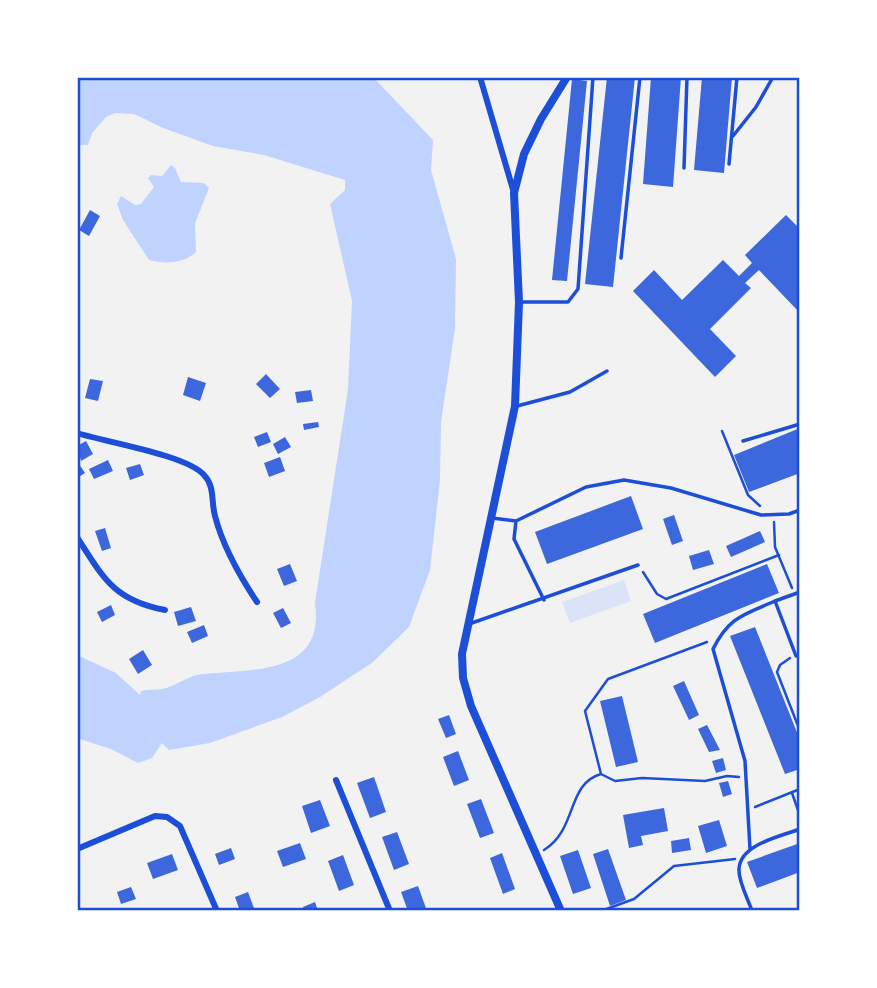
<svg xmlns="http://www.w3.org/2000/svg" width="877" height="988" font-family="'Work Sans',sans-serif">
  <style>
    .green { fill: #dbe4f7 }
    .water { fill: #bfd3fe }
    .building { fill: #3d67dc }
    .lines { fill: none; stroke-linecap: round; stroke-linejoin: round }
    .path { stroke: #1d4ed8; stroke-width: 2.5 }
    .service { stroke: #1d4ed8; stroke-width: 3.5 }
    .minor { stroke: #1d4ed8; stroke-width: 6 }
    .tertiary { stroke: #1d4ed8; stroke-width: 8 }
    .neatline { fill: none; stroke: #1d4ed8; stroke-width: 2.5 }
  </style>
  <rect width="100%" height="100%" fill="#f2f2f2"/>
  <!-- green -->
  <path class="green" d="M624,580L631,601L570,623L562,602Z"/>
  <!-- water -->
  <path class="water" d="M77,77H373L433,140L431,170L456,259L455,328L441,422L440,480L430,570L409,627L373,662L320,697L282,717L210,743L169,750L162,743L152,758L138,763L111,749L77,738V655L116,673L140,695L141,691C148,689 156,690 163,689C176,686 189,675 203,674C254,669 325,675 315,603L348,389L352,301L330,204L345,190V180L264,155L213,146L163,128L134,114L115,113L106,117L92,133L88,145H78Z
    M171,165L175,168L181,182L204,183L209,188L195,223L196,252C183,264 165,264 149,260L123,220L117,204L121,196L135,205L141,204L154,187L148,178L151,175L162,176Z"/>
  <!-- building -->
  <path class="building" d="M607,77H635L613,287L585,284Z
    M651,77H681L673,187L643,184Z
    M702,77H732L724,173L694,170Z
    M572,79L587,81L567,281L552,280Z
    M90,210L100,216L89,236L79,230Z
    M786,215L800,229V313L759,270L745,283L751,288L710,329L736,356L715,377L633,291L654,270L682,300L723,260L739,276L752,263L745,255Z
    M266,374L280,389L270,398L256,384Z
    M188,377L206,383L200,401L183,395Z
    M90,379L103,381L98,401L85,398Z
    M311,390L313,401L297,403L295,392Z
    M318,422L319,427L304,430L303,424Z
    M800,428V473L749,492L734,455Z
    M267,432L271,442L258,447L254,437Z
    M285,437L291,447L278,454L273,444Z
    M86,441L93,454L81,461L77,446Z
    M280,457L285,471L269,477L264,463Z
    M108,460L113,471L94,479L89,469Z
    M77,461L85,473L77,478Z
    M140,464L144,475L130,480L126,468Z
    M631,496L643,529L547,564L535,532Z
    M674,515L683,541L672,545L663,519Z
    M105,528L111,548L102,551L95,531Z
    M760,531L765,542L731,557L726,546Z
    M709,550L714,564L693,570L689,556Z
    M290,564L297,581L284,586L277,569Z
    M767,564L779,593L655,643L643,614Z
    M111,605L115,615L102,622L97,612Z
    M191,607L196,621L178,626L174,612Z
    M283,608L291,623L281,628L273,613Z
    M204,625L208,636L192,643L187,632Z
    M755,627L800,740V769L785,774L730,636Z
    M143,650L152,665L138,674L129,659Z
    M684,681L699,715L689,720L673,686Z
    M622,696L638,762L616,767L600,701Z
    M449,715L456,734L446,738L438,719Z
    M707,725L720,750L709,752L698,729Z
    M458,751L469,780L454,786L443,757Z
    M723,758L726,770L716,773L712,761Z
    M374,777L386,812L370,818L357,783Z
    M728,781L732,794L723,797L719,783Z
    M481,799L494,833L480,838L467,804Z
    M320,800L330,826L311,833L302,806Z
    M664,808L668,831L641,836L643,845L629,848L623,815Z
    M719,820L727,846L706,853L698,826Z
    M397,832L409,864L394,870L382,837Z
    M689,838L691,850L672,853L671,841Z
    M300,843L306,859L283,867L277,851Z
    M800,843V872L757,888L747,862Z
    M231,848L235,859L219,865L215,854Z
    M608,849L626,900L610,906L593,854Z
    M578,850L591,888L573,894L560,856Z
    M502,853L515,889L503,894L490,858Z
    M172,854L178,870L153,879L147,863Z
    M343,855L354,885L339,891L328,861Z
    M418,886L427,911H408L401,892Z
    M131,887L136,899L121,904L117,892Z
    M248,892L255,911H240L235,897Z
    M315,902L318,911H304L303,907Z"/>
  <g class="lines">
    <!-- path -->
    <path class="path" d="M722,431L748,495L760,506
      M774,522L775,547L792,588
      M643,572L657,594L666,599L779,555
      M790,658L780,665L777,672L800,731
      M601,774L585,711L608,679L707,642
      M792,793L800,816
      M755,807L800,789
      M544,850C578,829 566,784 601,774L615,781L642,778L705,781L727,776L739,777
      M601,911L634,899L674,866L735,859"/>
    <!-- service -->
    <path class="service" d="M733,136L756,107L773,77
      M729,164L737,77
      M684,168L687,77
      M621,258L640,77
      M519,302H568L578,289L593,77
      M517,406L570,392L607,371
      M743,441L800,424
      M492,518L516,521L586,487L624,480L671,488L761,515L789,514L800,510
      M516,521L514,539L544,600
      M469,624L638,565
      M796,656L775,601L800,592
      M750,849L745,761L713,649C729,617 743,615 775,601
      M752,911C748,899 738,881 739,869C740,844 782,836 800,829"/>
    <!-- minor -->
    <path class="minor" d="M480,77L514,193
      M77,433C105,442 187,455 204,475C215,486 211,502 215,516C223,547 239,575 257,602
      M77,537C104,579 114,600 165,610
      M336,780L390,911
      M77,849L155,816L167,817L180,826L217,911"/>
    <!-- tertiary -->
    <path class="tertiary" d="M561,911L471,706L463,678L462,654L515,406L519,302L514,193L524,154L541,119L567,77"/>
  </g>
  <!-- border -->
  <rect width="877" height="988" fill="none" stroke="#ffffff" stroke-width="158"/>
  <rect x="79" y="79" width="719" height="830" class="neatline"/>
</svg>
